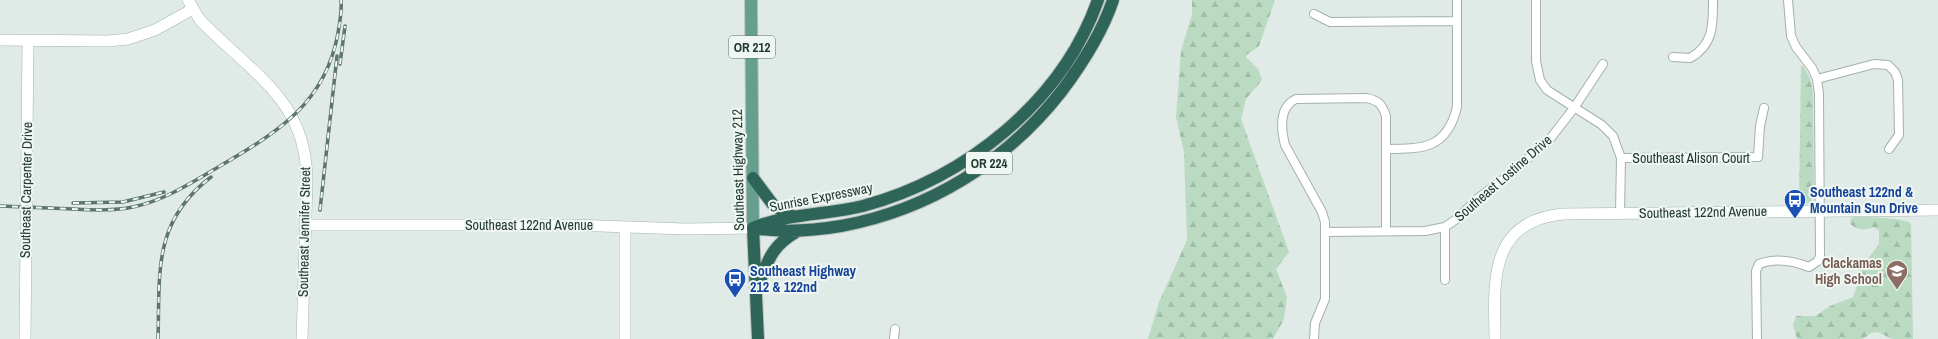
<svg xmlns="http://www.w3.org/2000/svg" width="1938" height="339" font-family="'Archivo Narrow',sans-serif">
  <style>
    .forest { fill: url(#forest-firs) }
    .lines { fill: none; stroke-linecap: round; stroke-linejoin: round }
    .street-casing { stroke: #a3b2ad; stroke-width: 10 }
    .secondary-casing { stroke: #a0b5ad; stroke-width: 12 }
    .primary-casing { stroke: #bdc4c2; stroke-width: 14 }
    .highway-casing { stroke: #bdc4c2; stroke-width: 14 }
    .street { stroke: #fff; stroke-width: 8 }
    .secondary { stroke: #fff; stroke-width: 11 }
    .primary { stroke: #669e8f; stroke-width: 12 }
    .highway { stroke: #2f6559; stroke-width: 12 }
    .rail-casing { stroke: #5c756e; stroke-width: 3.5 }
    .rail { stroke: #f0f7f3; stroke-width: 2; stroke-dasharray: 6; stroke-linecap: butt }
    .labels { text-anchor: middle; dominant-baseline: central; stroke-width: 4; stroke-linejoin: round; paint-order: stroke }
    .shield { fill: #f0f7f3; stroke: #60736d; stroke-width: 1 }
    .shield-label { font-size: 13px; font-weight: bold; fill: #223a33 }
    .street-label { font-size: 14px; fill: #223a33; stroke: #f0f7f3 }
    .transit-label { font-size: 14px; font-weight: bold; fill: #164399; stroke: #f0f7f3; text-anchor: start }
    .education-label { font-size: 14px; font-weight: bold; fill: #785e54; stroke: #f0f7f3; text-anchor: end }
  </style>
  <defs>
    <pattern id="forest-firs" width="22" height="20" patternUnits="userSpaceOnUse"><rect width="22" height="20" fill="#badbc2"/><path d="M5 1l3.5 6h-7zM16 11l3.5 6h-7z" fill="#a0bda7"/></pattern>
  </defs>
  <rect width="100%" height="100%" fill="#e0eae6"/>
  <!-- forest -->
  <path class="forest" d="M1192,0H1275L1259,46L1245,56L1258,69L1262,80L1246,99L1241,119L1289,252L1276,269L1287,297L1284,319L1273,339H1148L1159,302L1187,240L1184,152L1176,117L1181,51L1192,14Z
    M1801,66H1803L1810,78L1813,92L1814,195L1811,202L1799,204Z
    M1856,216C1873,218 1893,217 1909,222L1911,225L1913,339H1892L1878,332L1871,333L1863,339H1797L1793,325L1796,316H1816L1830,306L1853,297L1858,283L1860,269L1879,244V230L1873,227C1865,231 1858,230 1850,224L1851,218Z"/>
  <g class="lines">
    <!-- street casing -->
    <g class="street-casing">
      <path id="street" d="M1536,0V61L1540,80L1547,90L1602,125L1613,136L1621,158L1620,213
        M1314,14L1330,22L1457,21
        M1673,57L1690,58C1714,45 1713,24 1713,0
        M1817,79L1874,64L1888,65L1895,72L1898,80L1899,135L1889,149
        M1386,149C1423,149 1447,149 1457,107V0
        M1621,158L1758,157L1760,126L1764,108
        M1445,227V280
        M1326,232L1425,231L1445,227L1458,218L1477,199L1510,174L1550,139L1574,108L1603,64
        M894,339L895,329
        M1314,339L1315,323L1325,299V222L1322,212L1285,145C1281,129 1279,107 1296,99L1367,98C1379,101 1382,104 1386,116V231
        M1757,339L1756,271L1759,264C1775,258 1794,261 1809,267L1818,261L1820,256L1819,94L1817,79L1812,68L1796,47L1791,36L1788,0"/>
    </g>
    <!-- secondary casing -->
    <g class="secondary-casing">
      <path id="secondary" d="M188,0L200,20L209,29C259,78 307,104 307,182L302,339
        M0,40L108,41L128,39L155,30L193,9
        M306,225H572L685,229L753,228
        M25,339L28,40
        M625,339V227
        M1495,339C1494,283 1488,221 1563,214L1938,210"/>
    </g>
    <!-- primary casing -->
    <g class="primary-casing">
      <path id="primary" d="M751,0L753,228"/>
    </g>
    <!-- highway casing -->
    <g class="highway-casing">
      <path id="highway" d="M753,178L774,206L794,217
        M753,228C783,233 811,231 841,226C929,210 1006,162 1061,92C1082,64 1102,33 1113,0
        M753,228C788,213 827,215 863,206C966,178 1062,102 1098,0
        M753,228L758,339
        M757,288C768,262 770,247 796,232"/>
    </g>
    <!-- street -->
    <use href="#street" class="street"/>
    <!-- secondary -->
    <use href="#secondary" class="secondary"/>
    <!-- primary -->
    <use href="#primary" class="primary"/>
    <!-- highway -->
    <use href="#highway" class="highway"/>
    <!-- rail casing -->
    <g class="rail-casing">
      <path id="rail" d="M340,64L345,26
        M73,203L123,202L164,192
        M0,206C24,207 48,208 73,209C93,210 113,211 133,207C163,201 189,184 215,169C274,134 325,106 338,33C340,22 342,11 341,0
        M320,210L337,56
        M158,339C160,273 152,222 211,177"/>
    </g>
    <!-- rail -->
    <use href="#rail" class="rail"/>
  </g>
  <!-- icons -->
  <defs>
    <g id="bus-pin" transform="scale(1.15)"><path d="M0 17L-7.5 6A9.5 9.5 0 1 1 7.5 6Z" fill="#1a4fb4" stroke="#f0f7f3"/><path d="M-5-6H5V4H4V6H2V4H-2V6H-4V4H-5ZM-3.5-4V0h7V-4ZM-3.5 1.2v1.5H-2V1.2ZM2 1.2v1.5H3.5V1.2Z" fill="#fff"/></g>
    <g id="school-pin" transform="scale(1.15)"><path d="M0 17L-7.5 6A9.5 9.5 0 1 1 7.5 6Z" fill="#8d6e63" stroke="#f0f7f3"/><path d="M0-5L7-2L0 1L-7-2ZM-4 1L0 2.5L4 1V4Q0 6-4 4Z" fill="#fff"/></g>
  </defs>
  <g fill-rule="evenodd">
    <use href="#bus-pin" x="1795" y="200"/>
    <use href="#school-pin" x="1897" y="271"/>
    <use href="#bus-pin" x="735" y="279"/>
  </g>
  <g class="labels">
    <!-- shield labels -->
    <g class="shield">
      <rect x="729" y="36" width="46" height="22" rx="3"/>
      <rect x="966" y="152" width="46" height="22" rx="3"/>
    </g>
    <g class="shield-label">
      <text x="752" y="47">OR 212</text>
      <text x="989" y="163">OR 224</text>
    </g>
    <!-- street labels -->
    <g class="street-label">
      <text x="1691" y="158">Southeast Alison Court</text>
      <text transform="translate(738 170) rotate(-91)">Southeast Highway 212</text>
      <text transform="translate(1503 178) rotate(-41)">Southeast Lostine Drive</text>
      <text transform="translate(26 190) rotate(-89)">Southeast Carpenter Drive</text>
      <text transform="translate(821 197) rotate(-11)">Sunrise Expressway</text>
      <text transform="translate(1703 212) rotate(-1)">Southeast 122nd Avenue</text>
      <text x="529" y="225">Southeast 122nd Avenue</text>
      <text transform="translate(304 232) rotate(-89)">Southeast Jennifer Street</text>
    </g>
    <!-- transit labels -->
    <g class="transit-label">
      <text x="1810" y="192">Southeast 122nd &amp;<tspan x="1810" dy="16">Mountain Sun Drive</tspan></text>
      <text x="750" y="271">Southeast Highway<tspan x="750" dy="16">212 &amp; 122nd</tspan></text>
    </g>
    <!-- education labels -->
    <g class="education-label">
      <text x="1882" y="263">Clackamas<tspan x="1882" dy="16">High School</tspan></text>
    </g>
  </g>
</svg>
